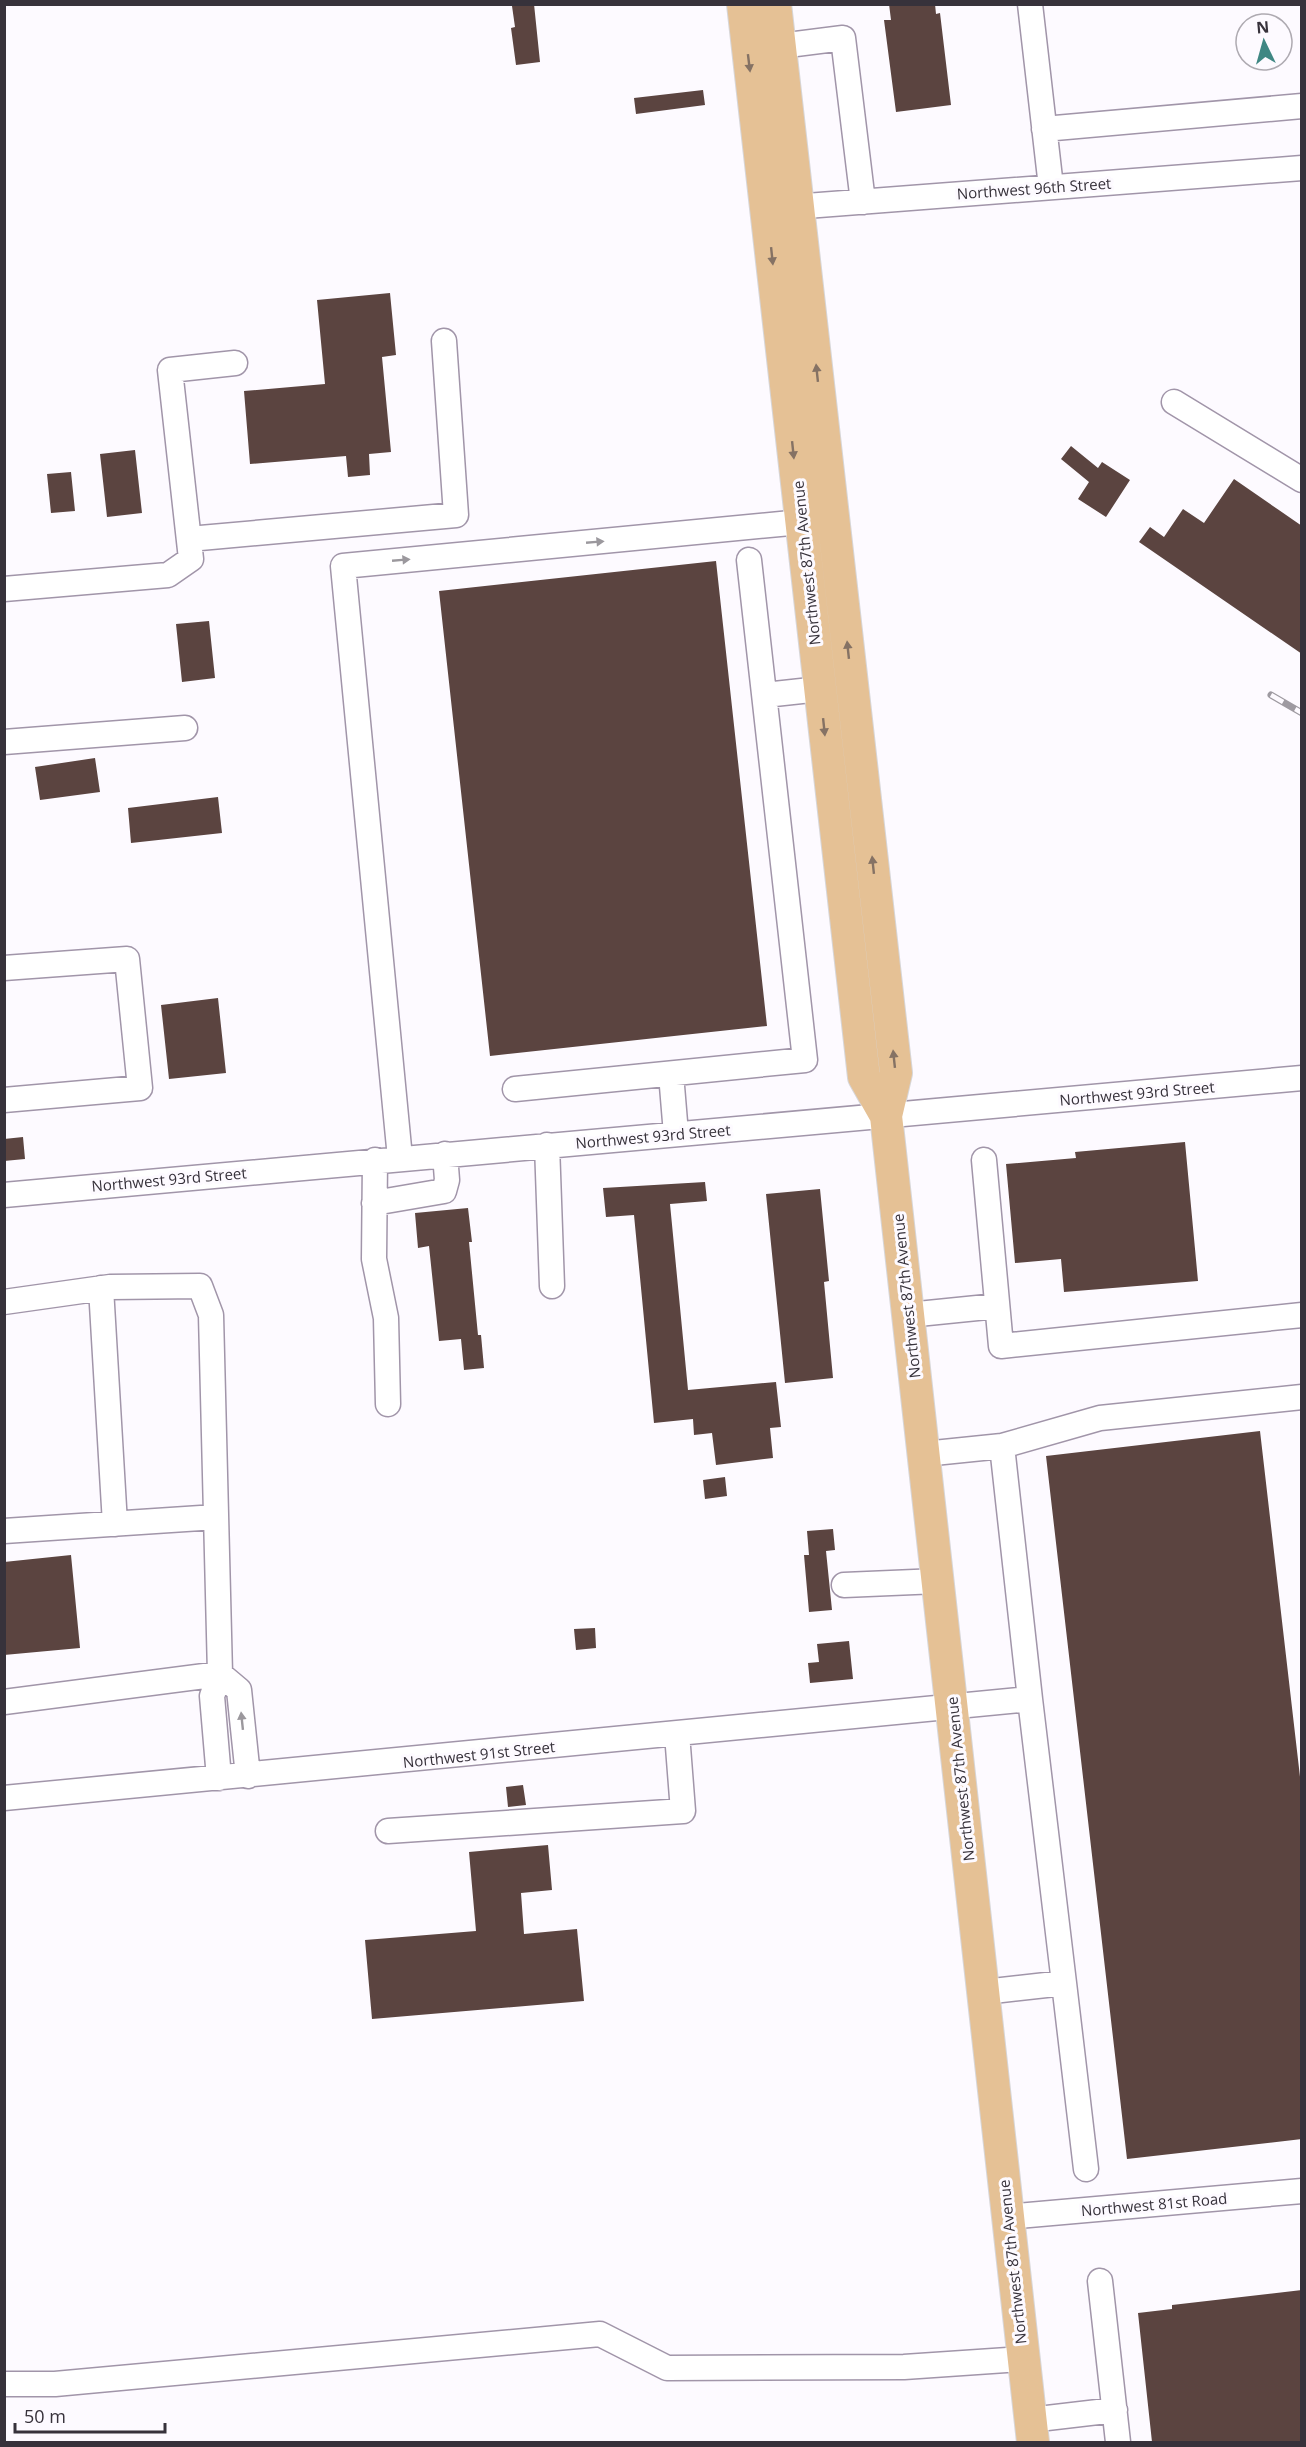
<svg xmlns="http://www.w3.org/2000/svg" width="1306" height="2447" font-family="'Open Sans',sans-serif">
  <style>
    .building { fill: #5b4440 }
    .lines { fill: none; stroke-linecap: round; stroke-linejoin: round }
    .minor-casing { stroke: #a195a9; stroke-width: 27 }
    .major-casing { stroke: #d7d6d8; stroke-width: 34 }
    .minor { stroke: #fff; stroke-width: 24 }
    .major { stroke: #e5c195; stroke-width: 32 }
    .rail-casing { stroke: #9e9aa1; stroke-width: 7 }
    .rail { stroke: #fdfaff; stroke-width: 4.5; stroke-dasharray: 14; stroke-linecap: butt }
    .oneway { fill: #857264 }
    .oneway2 { fill: #9b989d }
    .labels { text-anchor: middle; dominant-baseline: central; stroke-width: 6; stroke-linejoin: round; paint-order: stroke }
    .street-label { font-size: 15px; fill: #37323b; stroke: #fdfaff }
  </style>
  <rect width="100%" height="100%" fill="#fdfaff"/>
  <!-- building -->
  <path class="building" d="M534,4L540,62L516,65L511,28L515,27L512,6Z
    M889,4H935L936,14L940,13L951,105L896,112L884,20H891Z
    M703,90L705,105L636,114L634,98Z
    M390,293L396,355L382,357L391,452L369,454L370,475L348,477L346,456L250,464L244,391L325,384L317,300Z
    M1071,446L1098,468L1102,462L1130,480L1106,517L1078,499L1089,482L1061,459Z
    M135,450L142,513L107,517L100,454Z
    M71,472L75,511L51,513L47,474Z
    M1234,479L1302,526V654L1139,542L1150,527L1164,537L1183,509L1204,523Z
    M716,561L767,1026L490,1056L439,591Z
    M209,621L215,678L182,682L176,624Z
    M95,758L100,792L40,800L35,767Z
    M218,797L222,833L131,843L128,808Z
    M218,998L226,1073L169,1079L161,1005Z
    M23,1137L25,1159L4,1161V1139Z
    M1185,1142L1198,1281L1064,1292L1061,1259L1015,1263L1006,1164L1076,1158L1075,1152Z
    M705,1182L707,1201L670,1204L688,1390L776,1382L781,1427L770,1428L773,1458L716,1465L712,1433L694,1435L693,1419L654,1423L634,1215L606,1217L603,1188Z
    M820,1189L829,1281L824,1282L833,1378L785,1383L766,1194Z
    M468,1208L472,1242H469L478,1335H481L484,1368L464,1370L461,1339L439,1341L429,1246L418,1248L415,1213Z
    M1260,1431L1302,1794V2139L1127,2159L1046,1456Z
    M725,1477L727,1496L705,1499L703,1480Z
    M833,1529L835,1550L826,1551L832,1610L809,1612L804,1555H809L807,1531Z
    M71,1555L80,1648L4,1655V1562Z
    M595,1628L596,1648L576,1650L574,1629Z
    M849,1641L853,1679L810,1683L808,1663L819,1662L817,1644Z
    M523,1785L526,1805L508,1807L506,1787Z
    M548,1845L552,1890L521,1893L524,1934L577,1929L584,2001L372,2019L365,1940L476,1931L469,1852Z
    M1302,2290V2442H1152L1138,2313L1172,2309V2305Z"/>
  <g class="lines">
    <!-- minor casing -->
    <g class="minor-casing">
      <path id="minor" d="M1030,4L1051,187
        M780,46L843,38L863,202
        M1044,129L1302,106
        M780,208L1302,168
        M1174,402L1302,480
        M189,539L456,515L444,341
        M4,589L168,575L191,559L170,370L235,363
        M765,695L820,689
        M4,742L185,728
        M4,968L127,959L140,1088L4,1100
        M671,1074L676,1134
        M515,1089L805,1060L749,560
        M547,1145L552,1286
        M400,1158L343,566L801,522
        M375,1160L374,1259L386,1318L388,1404
        M984,1160L1001,1346L1302,1315
        M4,1195L1302,1078
        M374,1203L444,1191L447,1180L445,1154
        M101,1288L115,1524
        M4,1302L110,1287L200,1286L211,1315L220,1674L212,1696L219,1778
        M908,1315L997,1306
        M1002,1446L1100,1418L1302,1397
        M924,1454L1002,1446L1030,1699
        M4,1531L216,1517
        M844,1585L938,1581
        M4,1702L220,1674L239,1690L248,1776
        M4,1798L1030,1699L1064,1983
        M388,1831L683,1811L677,1734
        M984,1992L1064,1983L1086,2169
        M1006,2217L1302,2191
        M1100,2281L1118,2442
        M4,2384H55L600,2334L667,2368L904,2367L1023,2359
        M1030,2420L1115,2410"/>
    </g>
    <!-- major casing -->
    <g class="major-casing">
      <path id="major" d="M743,4L864,1077L886,1116
        M775,4L896,1073L886,1116L1033,2442"/>
    </g>
    <!-- minor -->
    <use href="#minor" class="minor"/>
    <!-- major -->
    <use href="#major" class="major"/>
    <!-- rail casing -->
    <g class="rail-casing">
      <path id="rail" d="M1271,695L1302,713"/>
    </g>
    <!-- rail -->
    <use href="#rail" class="rail"/>
  </g>
  <!-- one-way arrows -->
  <defs><path id="oneway-solid" d="M-6-.8H1V-3.2L6.5 0L1 3.2V.8H-6Z" transform="scale(1.5)"/></defs>
  <g class="oneway">
    <use href="#oneway-solid" transform="translate(749 63) rotate(83)"/>
    <use href="#oneway-solid" transform="translate(772 256) rotate(84)"/>
    <use href="#oneway-solid" transform="translate(817 373) rotate(-96)"/>
    <use href="#oneway-solid" transform="translate(793 450) rotate(84)"/>
    <use href="#oneway-solid" transform="translate(848 650) rotate(-96)"/>
    <use href="#oneway-solid" transform="translate(824 727) rotate(84)"/>
    <use href="#oneway-solid" transform="translate(873 865) rotate(-96)"/>
    <use href="#oneway-solid" transform="translate(894 1059) rotate(-96)"/>
  </g>
  <g class="oneway2">
    <use href="#oneway-solid" transform="translate(595 542) rotate(-5)"/>
    <use href="#oneway-solid" transform="translate(401 560) rotate(-5)"/>
    <use href="#oneway-solid" transform="translate(242 1721) rotate(-96)"/>
  </g>
  <g class="labels">
    <!-- street labels -->
    <g class="street-label">
      <text transform="translate(1034 188) rotate(-4)">Northwest 96th Street</text>
      <text transform="translate(806 563) rotate(-96)">Northwest 87th Avenue</text>
      <text transform="translate(1137 1093) rotate(-5)">Northwest 93rd Street</text>
      <text transform="translate(653 1136) rotate(-5)">Northwest 93rd Street</text>
      <text transform="translate(169 1179) rotate(-5)">Northwest 93rd Street</text>
      <text transform="translate(906 1296) rotate(-96)">Northwest 87th Avenue</text>
      <text transform="translate(479 1754) rotate(-6)">Northwest 91st Street</text>
      <text transform="translate(960 1779) rotate(-96)">Northwest 87th Avenue</text>
      <text transform="translate(1154 2204) rotate(-5)">Northwest 81st Road</text>
      <text transform="translate(1012 2262) rotate(-96)">Northwest 87th Avenue</text>
    </g>
  </g>
  <!-- border -->
  <rect width="1306" height="2447" fill="none" stroke="#37323b" stroke-width="12"/>
  <!-- north arrow -->
  <g transform="translate(1264 42) rotate(355)"><circle r="28" fill="#fdfaff" stroke="#aeaab1" stroke-width="1.5"/>
  <path d="M0-4.5L10 22L0 15L-10 22Z" fill="#3f8783"/>
  <text y="-9" font-size="16" font-weight="bold" text-anchor="middle" fill="#37323b">N</text>
  </g>
  <!-- scale -->
  <path d="M15 2423v9h150v-9" fill="none" stroke="#37323b" stroke-width="3"/>
  <text x="24" y="2423" font-size="18" fill="#37323b" stroke="#fdfaff" stroke-width="4.5" paint-order="stroke">50 m</text>
</svg>
